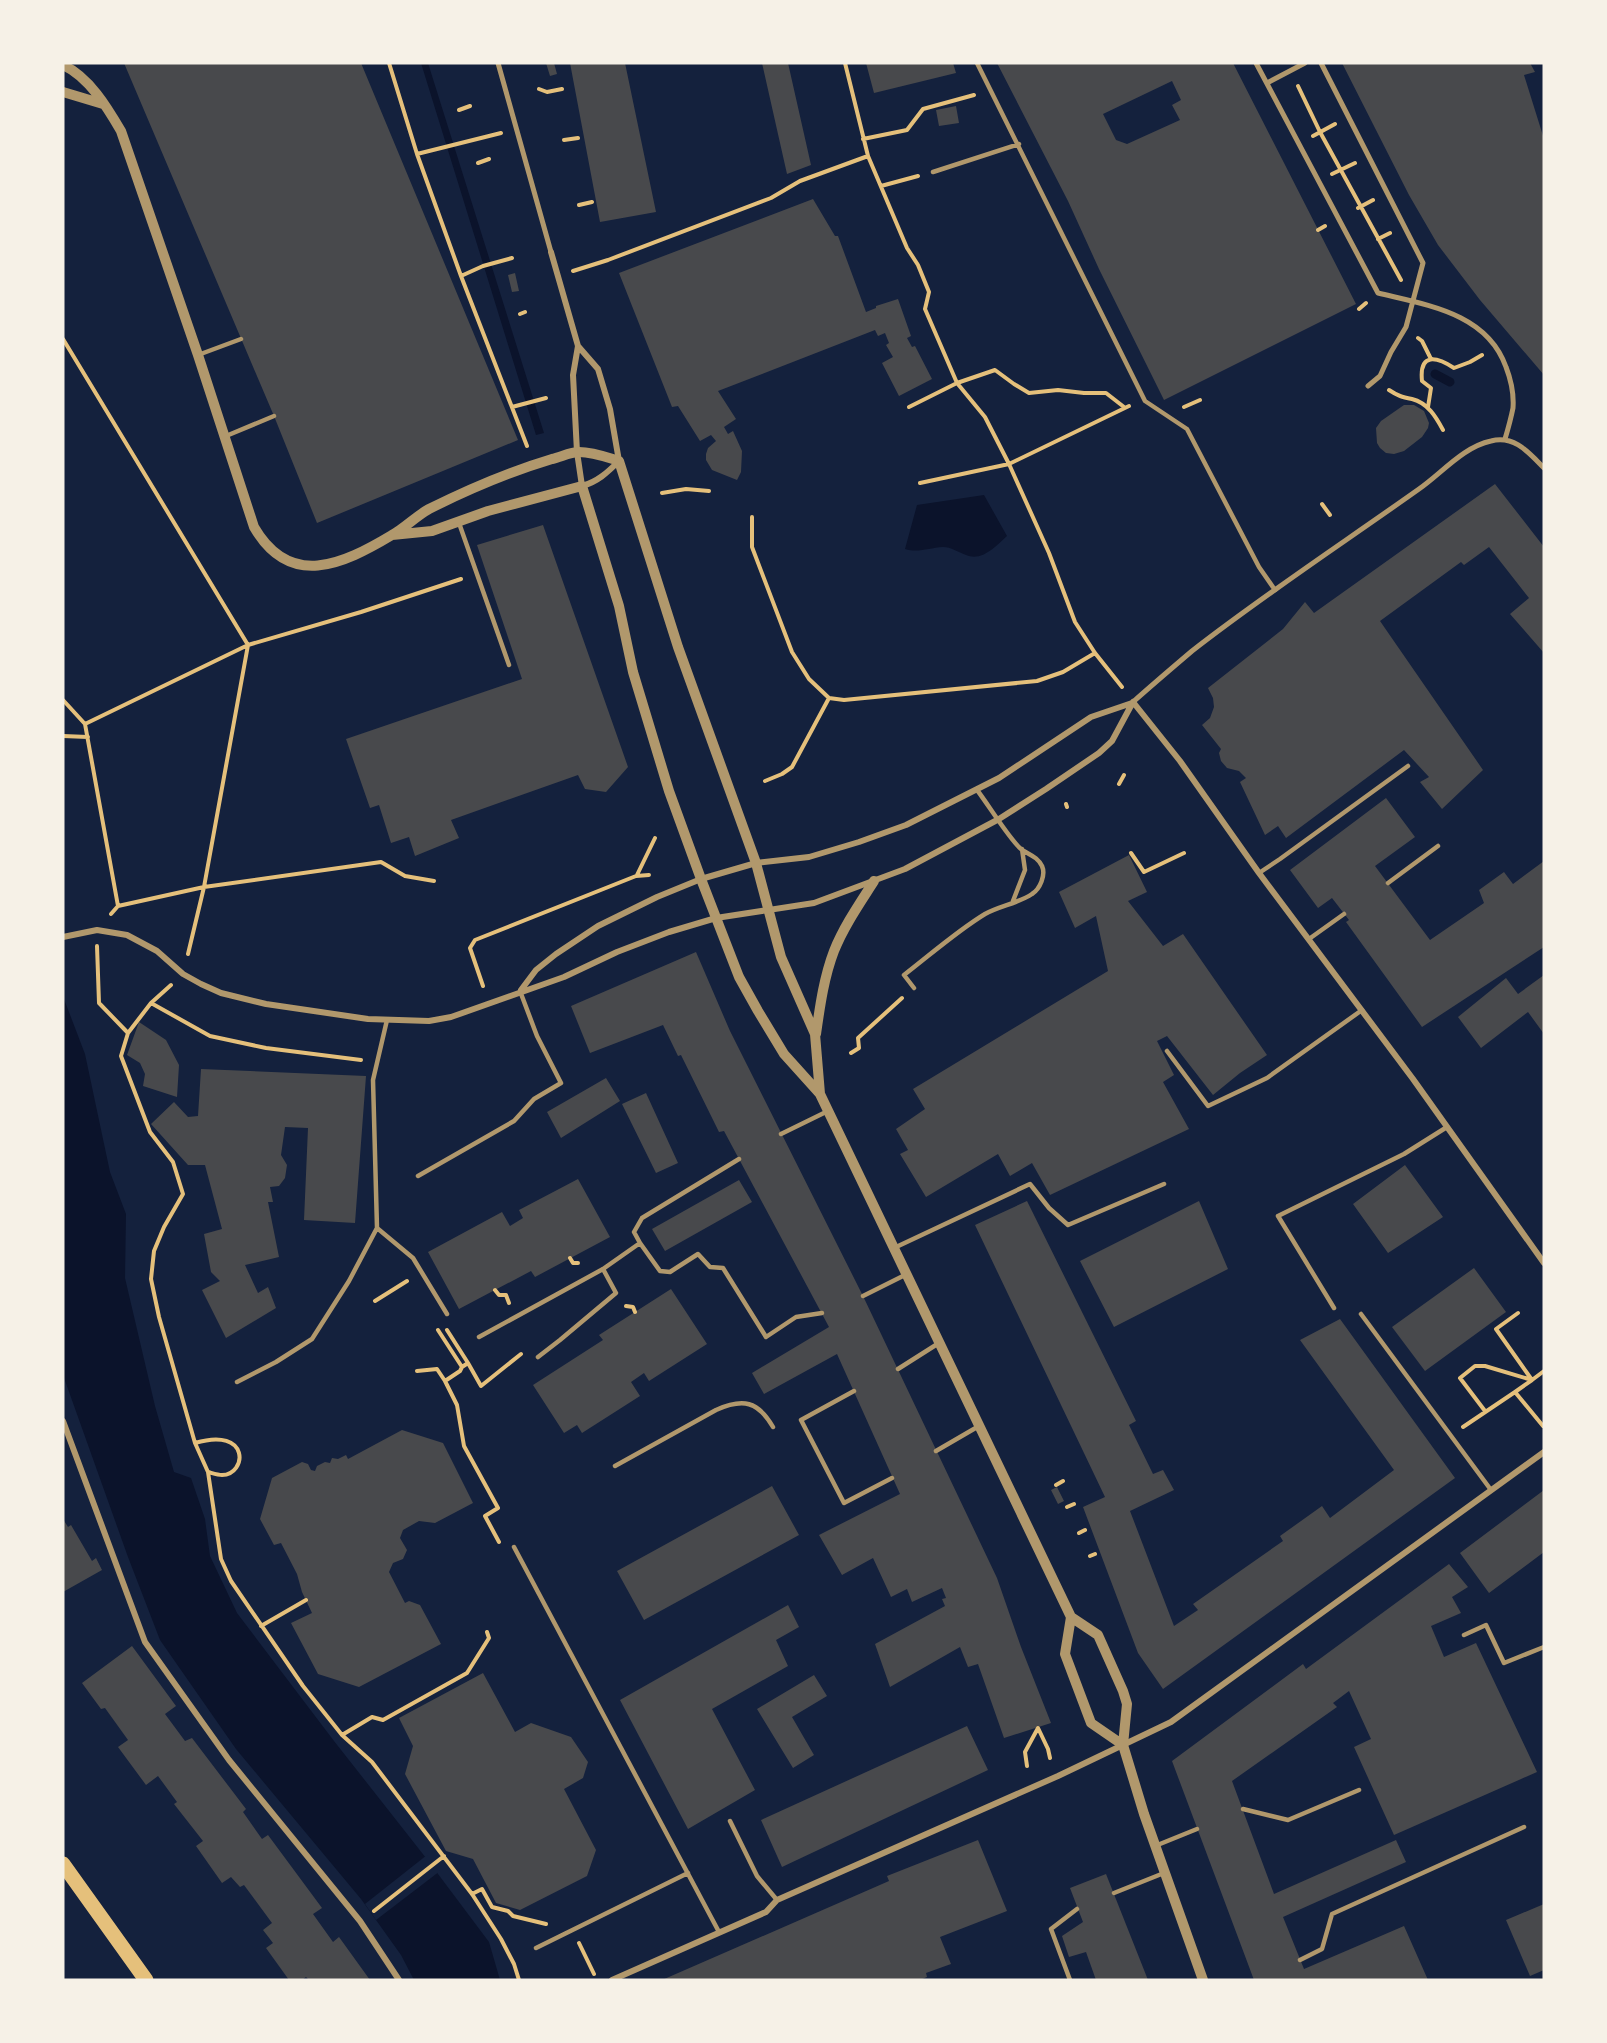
<svg xmlns="http://www.w3.org/2000/svg" width="1607" height="2043" font-family="'Source Sans 3',sans-serif">
  <style>
    .water { fill: #0b132b }
    .pier { fill: #14213d }
    .lines { fill: none; stroke-linecap: round; stroke-linejoin: round }
    .stream { stroke: #0b132b; stroke-width: 9 }
    .building { fill: #48494c; fill-rule: evenodd }
    .path { stroke: #e5c07b; stroke-width: 4 }
    .service { stroke: #b1986c; stroke-width: 4.5 }
    .pedestrian { stroke: #b1986c; stroke-width: 5 }
    .minor { stroke: #b1986c; stroke-width: 6 }
    .tertiary { stroke: #b1986c; stroke-width: 10 }
    .primary { stroke: #e5c07b; stroke-width: 15 }
  </style>
  <rect width="100%" height="100%" fill="#14213d"/>
  <!-- water -->
  <path class="water" d="M421,63H428L544,433L536,435Z
    M984,495L1007,536C996,546 982,562 966,555C958,552 951,547 943,547C929,548 918,553 905,549L917,505Z
    M63,979L64,999L85,1054L110,1172L126,1214L125,1278L155,1406L174,1472L191,1478L205,1519L210,1556L237,1613L334,1741L426,1858L489,1942L500,1980H414L401,1955L361,1899L236,1749L160,1640L128,1557L63,1375Z"/>
  <!-- pier -->
  <path class="pier" d="M427,1855L440,1871L376,1920L365,1904Z"/>
  <g class="lines">
    <!-- stream -->
    <path class="stream" d="M1435,374L1450,382"/>
  </g>
  <!-- building -->
  <path class="building" d="M124,63H361L518,440L317,523L274,416Z
    M546,63H554L557,74L550,76Z
    M570,63H625L656,212L600,222Z
    M762,63H788L811,165L787,174Z
    M866,63H953L956,73L874,93Z
    M997,63H1233L1356,304L1164,400L1099,269L1068,201ZM1172,81L1181,100L1172,105L1180,120L1127,144L1116,140L1103,114Z
    M1342,63H1530L1535,72L1524,75L1544,139V375L1480,300L1438,245L1409,195Z
    M956,106L959,123L939,126L936,110Z
    M813,199L835,236H838L866,312L876,308V306L898,299L911,336L907,338L912,347L915,346L932,379L899,396L882,363L893,357L886,345L889,343L885,333L878,336L875,330L718,391L736,419L724,427L728,434L733,431L742,451L741,472L737,480L712,470L706,460V454L708,448L716,441L711,435L700,441L678,406L672,407L619,273Z
    M515,273L519,291L512,292L508,275Z
    M1404,405H1414L1424,411L1429,423L1428,428L1422,437L1404,451L1394,454L1386,453L1380,448L1377,443L1376,428L1381,421Z
    M1495,484L1544,547V653L1510,614L1529,598L1489,547L1464,565L1461,562L1380,621L1483,770L1442,809L1420,782L1429,777L1404,750L1286,838L1278,826L1265,835L1240,782L1246,778L1239,771L1227,768L1221,761L1219,753L1221,749L1202,725L1210,718L1214,707L1213,698L1208,688L1283,629L1305,602L1314,613Z
    M543,525L628,767L606,792L585,789L578,775L451,820L459,838L415,856L409,837L391,843L379,805L370,808L346,739L522,679L477,545Z
    M1386,798L1415,837L1375,866L1430,940L1484,903L1479,890L1504,872L1513,884L1544,861V947L1422,1027L1346,922L1349,920L1332,898L1318,908L1290,870Z
    M1129,855L1147,892L1128,901L1163,946L1183,934L1267,1055L1240,1073L1213,1095L1167,1036L1157,1041L1174,1075L1163,1082L1189,1129L1050,1195L1032,1163L1010,1176L998,1154L926,1197L900,1154L908,1150L896,1129L925,1109L913,1089L1108,971L1096,916L1075,928L1059,892Z
    M696,952L730,1031L863,1296L997,1578L1021,1647L1051,1723L1004,1738L978,1664L968,1667L960,1647L890,1687L875,1644L945,1606L942,1599L946,1598L942,1588L912,1602L907,1589L891,1597L873,1558L842,1575L819,1535L900,1494L837,1354L764,1394L752,1373L829,1327L724,1131L719,1132L681,1055L678,1056L663,1025L590,1053L571,1006Z
    M1544,975V1034L1528,1012L1481,1048L1458,1017L1506,978L1518,994Z
    M139,1022L166,1040L179,1065L177,1097L143,1086L145,1074L140,1063L127,1055Z
    M201,1069L366,1076L355,1223L304,1220L308,1128L285,1127L281,1155L287,1165L285,1178L279,1186L270,1187L273,1202H268L279,1257L245,1265L258,1293L268,1287L276,1308L226,1338L202,1290L220,1281L211,1272L204,1234L222,1229L205,1165H188L151,1124L174,1102L188,1117L198,1116Z
    M606,1078L620,1101L561,1138L547,1112Z
    M646,1093L678,1163L656,1173L622,1104Z
    M1405,1165L1443,1217L1388,1253L1353,1204Z
    M578,1179L610,1237L535,1277L531,1271L459,1309L428,1252L502,1212L510,1226L523,1218L519,1210Z
    M739,1180L752,1202L665,1251L652,1229Z
    M1027,1201L1136,1421L1129,1425L1153,1474L1163,1470L1174,1490L1130,1511L1174,1626L1198,1610L1193,1604L1283,1541L1280,1536L1322,1506L1330,1518L1394,1470L1300,1340L1340,1319L1455,1478L1163,1689L1138,1653L1083,1507L1105,1497L975,1225Z
    M1199,1201L1228,1269L1114,1327L1080,1261Z
    M1474,1268L1506,1312L1425,1371L1392,1327Z
    M671,1289L707,1344L649,1381L644,1373L631,1382L640,1396L582,1433L577,1425L564,1433L533,1385L603,1340L599,1335Z
    M402,1430L443,1443L473,1503L435,1523L419,1521L403,1530L400,1538L407,1550L403,1559L393,1563L389,1572L405,1603L409,1601L420,1605L441,1644L359,1687L318,1674L291,1623L312,1613L302,1592L297,1574L281,1543L274,1545L260,1519L272,1478L302,1462L308,1464L311,1470L315,1471L317,1466L325,1462L330,1463L332,1458L338,1459L346,1455L348,1459Z
    M772,1486L799,1535L644,1620L617,1571Z
    M1057,1487L1064,1501L1058,1504L1051,1490Z
    M1544,1490V1552L1489,1593L1460,1553Z
    M63,1519L68,1527L71,1525L92,1561L96,1558L102,1570L63,1592Z
    M1449,1564L1468,1587L1452,1597L1461,1613L1431,1626L1444,1657L1476,1643L1537,1772L1394,1835L1354,1747L1371,1739L1349,1691L1333,1703L1337,1707L1232,1781L1274,1894L1396,1840L1406,1862L1283,1917L1304,1969L1404,1926L1428,1980H1254L1172,1761L1303,1664L1306,1669Z
    M788,1605L799,1627L776,1640L788,1666L712,1709L755,1790L688,1829L620,1700Z
    M132,1646L176,1706L165,1714L185,1741L192,1738L246,1809L243,1812L262,1839L268,1835L322,1908L313,1914L333,1942L339,1937L370,1980H309L306,1977L302,1980H289L266,1948L273,1943L263,1930L272,1923L244,1885L240,1887L231,1877L222,1883L196,1846L203,1841L174,1804L177,1802L158,1776L146,1785L118,1747L128,1740L105,1708L101,1709L82,1683Z
    M483,1673L515,1732L531,1723L571,1737L588,1762L583,1778L564,1789L596,1850L587,1876L520,1910L496,1903L473,1859L446,1851L405,1774L413,1746L399,1718Z
    M814,1675L827,1696L792,1717L814,1755L793,1768L757,1709Z
    M967,1726L988,1770L782,1867L761,1820Z
    M978,1840L1007,1911L940,1937L951,1964L926,1973L927,1977L920,1980H662L889,1881L887,1876Z
    M1106,1874L1148,1980H1096L1086,1952L1069,1957L1062,1936L1083,1922L1070,1888Z
    M1544,1904V1970L1530,1976L1506,1920Z"/>
  <g class="lines">
    <!-- path -->
    <path class="path" d="M389,63L417,154L461,276L527,446
      M845,63L868,156L907,248L918,265L929,292L925,309L957,383L985,417L1009,464L1049,553L1075,622L1095,653L1122,687
      M1298,86L1320,132L1401,280
      M539,89L547,92L562,89
      M459,110L470,106
      M1313,136L1335,124
      M863,139L907,130L923,109L974,95
      M564,140L578,138
      M417,154L501,133
      M478,163L489,159
      M1332,174L1355,163
      M881,186L918,176
      M579,205L592,202
      M1358,208L1373,200
      M1318,230L1325,226
      M1378,239L1390,233
      M573,271L608,260L771,198L800,181L868,156
      M461,276L483,266L512,258
      M1359,309L1366,303
      M520,314L525,312
      M1418,338L1422,341L1431,359
      M63,339L248,645L204,887L188,954
      M1389,390C1398,396 1402,397 1412,399C1428,403 1436,417 1443,430
      M512,407L546,398
      M909,407L957,383L995,370L1014,384L1029,393L1058,390L1084,393H1106L1124,407
      M1184,407L1200,400
      M1428,407L1431,388L1422,381C1419,352 1437,357 1454,368L1470,362L1482,355
      M920,483L1009,464L1129,406
      M662,493L686,489L709,491
      M1322,504L1330,515
      M752,517V547L792,652L809,679L829,698
      M63,700L85,724L118,906
      M85,724L248,645L361,612L461,579
      M63,736L88,737
      M765,781L782,774L792,767L829,698L844,700L1037,681L1063,672L1095,653
      M1119,784L1124,775
      M1066,804L1067,807
      M1131,853L1144,872L1184,853
      M637,875L655,838
      M111,914L118,906L204,887L381,862L405,876L434,881
      M97,946L99,1003L128,1033
      M171,985L151,1003L128,1033L121,1056L150,1132L173,1162L183,1194L164,1227L154,1251L151,1279L159,1317L195,1443L208,1472L221,1559L231,1581L303,1686L342,1735L372,1762L472,1894L501,1939L514,1964L519,1980
      M483,986L470,948L475,940L636,876L649,875
      M151,1003L210,1036L266,1048L361,1060
      M851,1053L859,1048L858,1038L902,998
      M570,1258L573,1263H578
      M495,1290L499,1295H506L509,1303
      M375,1301L407,1281
      M626,1306L633,1307L635,1312
      M1518,1313L1496,1329L1532,1380L1544,1371
      M438,1330L462,1367L460,1371L445,1381L457,1405L464,1446L498,1508L485,1516L499,1542
      M447,1330L468,1363L462,1367
      M468,1363L481,1386L521,1354
      M417,1371L437,1369L445,1381
      M1532,1380L1515,1392L1543,1426
      M1485,1411L1460,1378L1475,1366H1485L1532,1380
      M1463,1427L1515,1392
      M195,1443C251,1426 247,1475 222,1475C218,1475 212,1473 208,1472
      M1056,1485L1063,1481
      M1067,1507L1074,1504
      M1079,1533L1085,1530
      M1090,1556L1095,1554
      M261,1626L306,1600
      M342,1735L372,1717L383,1720L467,1673L489,1638L487,1632
      M1027,1766L1025,1752L1038,1728L1048,1749L1050,1758
      M472,1894L482,1889L492,1907L508,1911L513,1916L546,1924
      M374,1911L444,1856
      M579,1943L594,1974"/>
    <!-- service -->
    <path class="service" d="M977,63L1145,401L1187,429L1259,567L1275,590
      M933,172L1019,144
      M198,355L241,339
      M226,436L274,416
      M459,523L509,665
      M1259,873L1280,859L1408,766
      M1388,883L1438,846
      M1013,901L1025,870L1022,849
      M1309,939L1344,914
      M914,988L904,975C930,955 957,931 985,914C999,906 1019,903 1032,894C1040,889 1046,875 1042,866C1037,856 1029,855 1021,849C1009,839 988,804 977,790
      M387,1020L373,1080L377,1228L413,1258L447,1314
      M1167,1051L1208,1106L1267,1078L1362,1010
      M781,1134L828,1111
      M418,1176L514,1121L534,1099L561,1083L537,1036L520,991
      M640,1243L660,1271L670,1272L698,1254L710,1267L723,1268L766,1337L796,1317L822,1313
      M894,1248L1030,1184L1049,1208L1068,1225L1164,1184
      M863,1296L907,1274
      M1334,1308L1278,1216L1404,1154L1447,1127
      M1361,1314L1491,1490
      M479,1337L603,1269L640,1243L634,1232L642,1218L739,1159
      M538,1357L560,1340L616,1293L603,1269
      M898,1369L939,1343
      M237,1382L276,1362L312,1339L349,1281L377,1228
      M854,1391L801,1420L844,1503L892,1478
      M936,1451L979,1426
      M615,1466L716,1410C743,1398 758,1401 773,1427
      M514,1547L719,1932
      M1464,1635L1486,1625L1504,1663L1544,1647
      M1243,1809L1288,1820L1359,1790
      M730,1821L757,1876L777,1900
      M1155,1846L1197,1829
      M1114,1893L1164,1873
      M536,1948L688,1873
      M1300,1960L1322,1949L1332,1914L1524,1827
      M1070,1980L1051,1929L1077,1909"/>
    <!-- pedestrian -->
    <path class="pedestrian" d="M498,63L551,252
      M1256,63L1378,293C1427,305 1487,313 1506,367C1511,380 1514,394 1513,408C1511,418 1508,429 1505,439
      M1321,63L1423,263L1406,327L1391,352L1380,376L1368,386
      M1267,83L1305,63
      M1133,702C1152,685 1172,668 1192,651C1265,594 1343,543 1419,489C1442,473 1463,447 1491,441C1515,435 1529,453 1544,468"/>
    <!-- minor -->
    <path class="minor" d="M551,252L578,346L573,375L577,452L582,486C597,482 607,473 619,461L610,409L598,369L578,346
      M1133,702L1180,761L1259,873L1413,1079L1544,1263
      M63,937L97,930L127,935L157,951L183,974L201,984L221,993L266,1004L368,1019L429,1021L451,1017L564,977L617,952L669,932L716,918L814,903L905,869L999,819L1046,789L1099,753L1112,741L1133,702
      M521,990L536,970L556,954L598,926L657,897L701,879L756,863L809,857L859,842L906,825L999,778L1091,717L1132,703
      M63,1421L145,1642L229,1760L360,1921L399,1980
      M612,1980L766,1912L777,1900L1058,1776L1171,1722L1544,1452"/>
    <!-- tertiary -->
    <path class="tertiary" d="M63,65C89,77 107,107 121,131L198,355L254,527C290,589 342,565 392,535C405,528 416,516 429,509C467,490 512,471 552,459C561,457 570,452 579,452C593,452 606,457 619,461L678,647L756,863L781,957L815,1034L820,1094
      M63,92L103,104
      M392,535L432,531L488,511L582,486L619,606L633,672L669,791L701,879L739,977L758,1011L784,1054L820,1094L1071,1617L1098,1635L1123,1691L1127,1704L1123,1745L1144,1814L1203,1980
      M816,1034C820,1006 824,977 834,951C844,926 860,903 874,881
      M1071,1617L1065,1654L1091,1723L1123,1745"/>
    <!-- primary -->
    <path class="primary" d="M63,1864L146,1980"/>
  </g>
  <!-- border -->
  <rect width="1607" height="2043" fill="none" stroke="#f6f1e7" stroke-width="129"/>
</svg>
